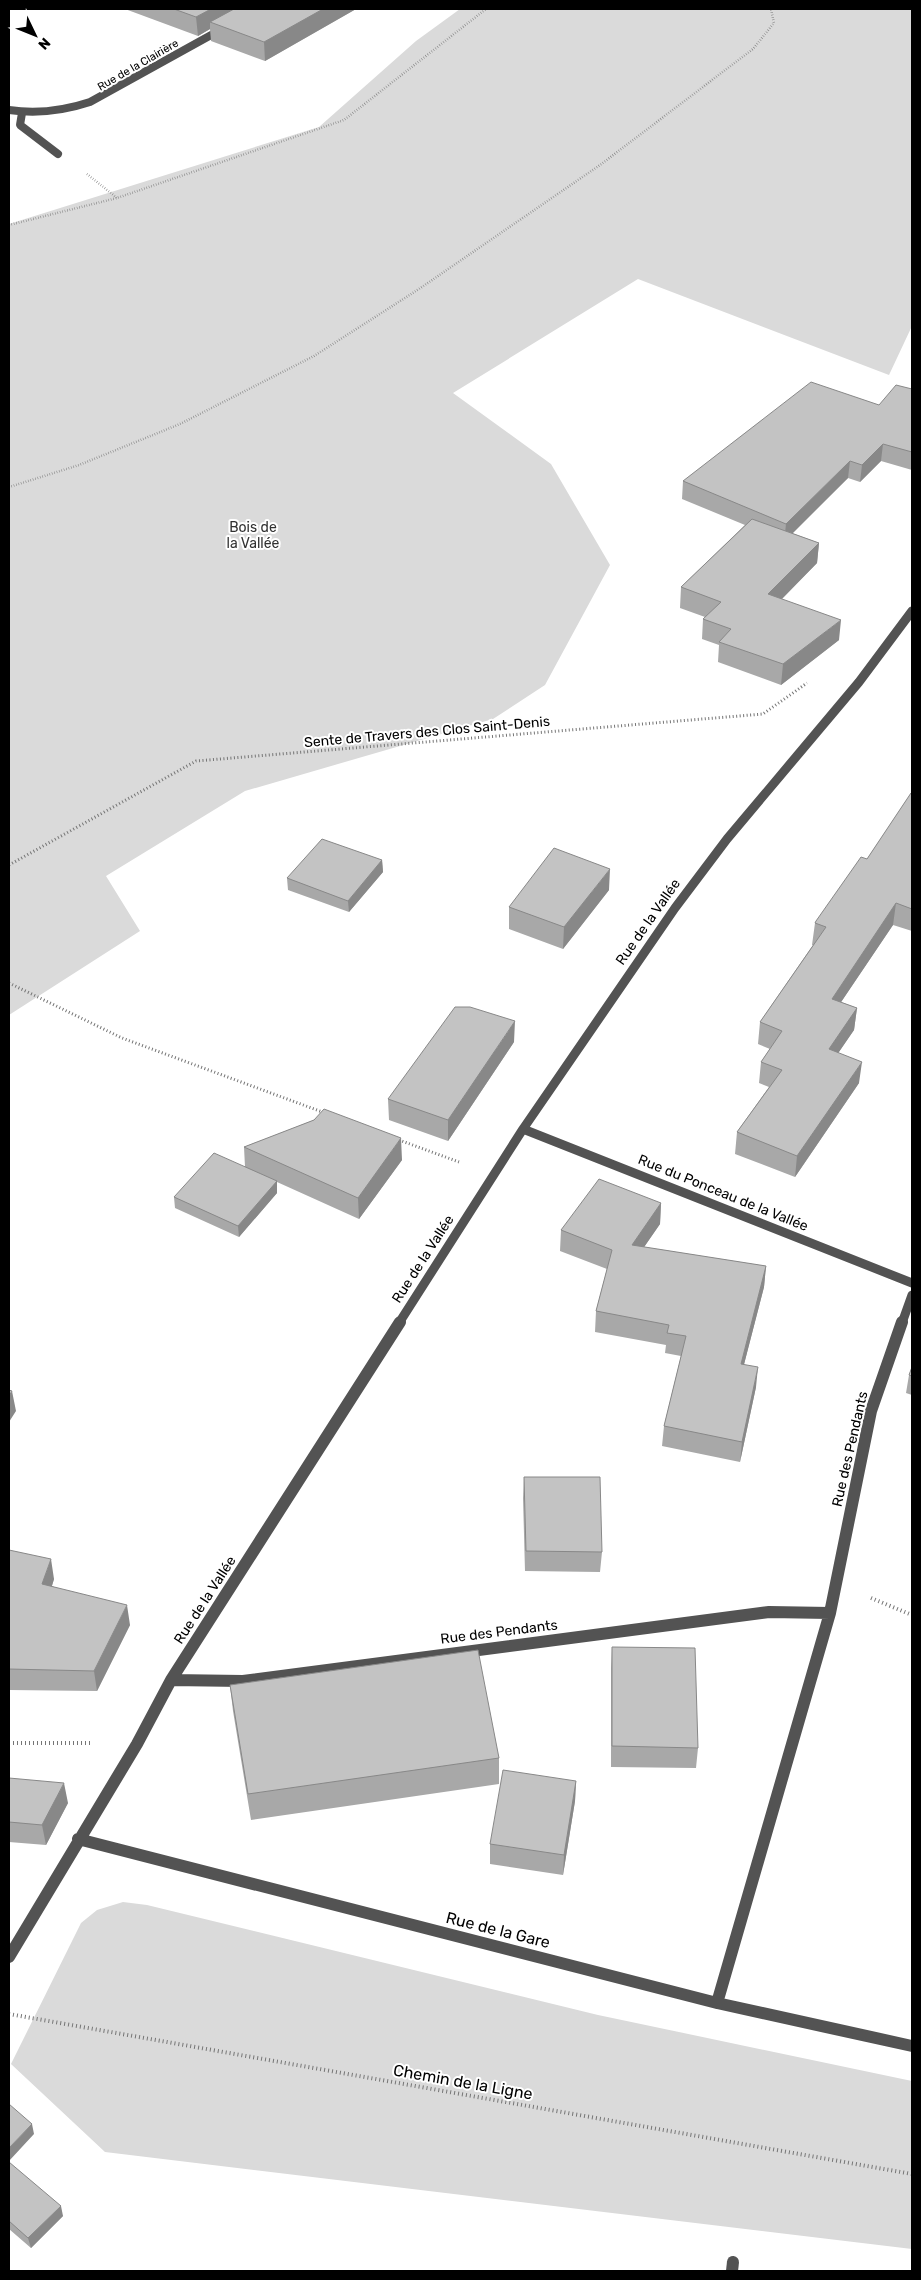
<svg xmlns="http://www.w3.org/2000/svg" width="921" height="2280" font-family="Rubik,sans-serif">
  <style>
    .green { fill: #dadada }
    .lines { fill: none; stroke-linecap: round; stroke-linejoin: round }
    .path-far2 { stroke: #757575; stroke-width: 2.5; stroke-dasharray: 0.5 2; stroke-linecap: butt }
    .path-far1 { stroke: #757575; stroke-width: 3; stroke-dasharray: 1 2.5; stroke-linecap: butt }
    .path { stroke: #757575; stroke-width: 4; stroke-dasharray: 1 3; stroke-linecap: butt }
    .service { stroke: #535353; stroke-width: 12 }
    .minor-far2 { stroke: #535353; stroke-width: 8 }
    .minor-far1 { stroke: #535353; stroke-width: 9 }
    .minor { stroke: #535353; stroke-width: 12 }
    .wall { fill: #a8a8a8 }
    .shaded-wall { fill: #888 }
    .building { fill: #c3c3c3; stroke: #888 }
    .labels { text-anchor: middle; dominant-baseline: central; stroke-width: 4; stroke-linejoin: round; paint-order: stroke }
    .far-street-label { font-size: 11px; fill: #000; stroke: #fff }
    .park-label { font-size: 14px; fill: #313131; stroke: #fff }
    .street-label { font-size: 14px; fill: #000; stroke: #fff }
    .near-street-label { font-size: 16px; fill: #000; stroke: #fff }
  </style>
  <rect width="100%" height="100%" fill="#fff"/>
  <!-- green -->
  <path class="green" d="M460,9H912V326L889,375L638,279L453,393L551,464L610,565L545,685L493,719L245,791L106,876L140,931L9,1015V224L319,127L416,41Z
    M123,1902L147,1905L598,2015L912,2081V2249L105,2152L11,2064L81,1923L97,1910Z"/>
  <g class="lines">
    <!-- path-far2 -->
    <path class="path-far2" d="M87,174L117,198
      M9,225L117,198L344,120L486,9
      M9,487L79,465L180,424L314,356L419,289L600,165L753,49L774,23L771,9"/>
    <!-- path-far1 -->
    <path class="path-far1" d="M9,865L196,761L763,714L807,683
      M9,983L122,1038L325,1113
      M399,1140L459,1162"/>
    <!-- path -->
    <path class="path" d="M871,1598L912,1615
      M9,1743H93
      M9,2014L912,2174"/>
    <!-- service -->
    <path class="service" d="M732,2271L733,2262"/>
    <!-- minor-far2 -->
    <path class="minor-far2" d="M9,110C37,114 63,111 90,102L222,29
      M22,113L20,125L58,154"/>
    <!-- minor-far1 -->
    <path class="minor-far1" d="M523,1129L912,1283
      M399,1323L523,1129L675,908L727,839L859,682L912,611
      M902,1323L912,1295"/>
    <!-- minor -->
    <path class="minor" d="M171,1680L243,1681L769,1612L830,1613
      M78,1839L717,2003L912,2046
      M9,1957L137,1744L171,1680L400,1322
      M717,2003L830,1613L871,1411L902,1322"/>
  </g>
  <!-- wall -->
  <path class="wall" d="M125,9H356L265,61L211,41L210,29L198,36Z
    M912,389V470L881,461L860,482L848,478L792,533L819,543L817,563L782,599L839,640L781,685L718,662L719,645L702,639L703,619L705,617L680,608L681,587L745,525L682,499L683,481L879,405Z
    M912,794V931L893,925L841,1002L857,1008L854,1030L838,1053L859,1083L795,1177L735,1154L737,1132L769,1087L759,1083L761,1062L770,1049L758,1044L760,1022L813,945H812L815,923L867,859Z
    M382,860L383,872L349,912L288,890L287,878Z
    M609,890L563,949L509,929V907Z
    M514,1042L448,1141L389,1120L388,1099Z
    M314,1120L402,1160L359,1219L277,1182V1193L239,1237L175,1208L174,1197L245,1167L244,1147Z
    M661,1203L660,1224L644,1247L766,1266L764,1287L744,1364L756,1387L740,1462L662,1446L664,1426L681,1356L665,1353L666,1345L595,1332L596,1311L607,1269L560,1251L561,1230Z
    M912,1367V1395L906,1393L909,1375Z
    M524,1477L602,1552L600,1572L525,1571L523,1498Z
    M9,1550L54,1579L52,1586L130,1625L97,1691L9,1690Z
    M612,1647L698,1748L696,1768L611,1767V1668Z
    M230,1685L499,1758V1784L251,1820L233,1711Z
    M9,1778L68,1803L46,1845L9,1842Z
    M576,1781L575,1801L563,1875L490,1864V1844Z
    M9,2162L63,2216L31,2248L9,2229Z"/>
  <!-- shaded-wall -->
  <path class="shaded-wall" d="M211,9H245L210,22V29L198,36L196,17Z
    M323,9H356L265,61L264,42Z
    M883,444L881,461L860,482L862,465Z
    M850,461L848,478L784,542L786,524Z
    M819,543L817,563L766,615L768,594Z
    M841,620L839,640L781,685L783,664Z
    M382,860L383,872L349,912L348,901Z
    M610,869L609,890L563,949L564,927Z
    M896,903L893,925L829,1020L832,999Z
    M857,1008L854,1030L826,1071L829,1049Z
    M515,1021L514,1042L448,1141V1120Z
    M862,1062L859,1083L795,1177L797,1156Z
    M401,1138L402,1160L359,1219L358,1198Z
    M277,1181V1193L239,1237L238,1226Z
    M661,1203L660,1224L631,1266L632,1245Z
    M766,1266L764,1287L739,1384L741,1364Z
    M758,1367L756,1387L740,1462L742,1442Z
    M12,1391L16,1411L9,1422V1396Z
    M51,1559L54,1579L46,1604L42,1584Z
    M127,1605L130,1625L97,1691L94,1671Z
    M576,1781L575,1801L563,1875L564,1855Z
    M64,1783L68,1803L46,1845L42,1825Z
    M32,2124L34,2134L9,2161V2148Z
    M61,2206L63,2216L31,2248L28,2238Z"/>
  <!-- building -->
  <path class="building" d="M174,9H211L196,17Z
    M234,9H323L264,42L210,22Z
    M811,382L879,405L896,385L912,389V452L883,444L862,465L850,461L786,524L683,481Z
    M752,519L819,543L768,594L841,620L783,664L719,642L731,629L703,619L721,602L681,587Z
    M911,793L912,794V909L896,903L832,999L857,1008L829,1049L862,1062L797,1156L737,1132L782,1070L761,1062L782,1031L760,1022L826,927L815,923L816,921L861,857L867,859Z
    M322,839L382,860L348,901L287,878Z
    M554,848L610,869L564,927L509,907Z
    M455,1007H470L515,1021L448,1120L388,1099Z
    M324,1109L401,1138L358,1198L244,1147L314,1120Z
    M214,1153L277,1181L238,1226L174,1197Z
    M599,1179L661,1203L632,1245L766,1266L741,1364L758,1367L742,1442L664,1426L686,1336L667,1333L669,1325L596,1311L612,1250L561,1230Z
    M912,1367V1376L909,1375Z
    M9,1390L12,1391L9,1396Z
    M524,1477H600L602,1552L526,1551Z
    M9,1550L51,1559L42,1584L127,1605L94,1671L9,1669Z
    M612,1647L695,1648L698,1748L612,1746Z
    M478,1650L499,1758L248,1794L230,1685Z
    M503,1770L576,1781L564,1855L490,1844Z
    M9,1778L64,1783L42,1825L9,1822Z
    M9,2104L32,2124L9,2148Z
    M9,2162L61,2206L28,2238L9,2221Z"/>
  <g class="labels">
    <!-- far-street labels -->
    <g class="far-street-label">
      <text transform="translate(138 65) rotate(-30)">Rue de la Clairière</text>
    </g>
    <!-- park labels -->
    <g class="park-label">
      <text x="253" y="527">Bois de<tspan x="253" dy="16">la Vallée</tspan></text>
    </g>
    <!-- street labels -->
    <g class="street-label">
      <text transform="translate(427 732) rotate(-5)">Sente de Travers des Clos Saint-Denis</text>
      <text transform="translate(648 922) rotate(-55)">Rue de la Vallée</text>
      <text transform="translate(723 1193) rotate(22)">Rue du Ponceau de la Vallée</text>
      <text transform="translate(423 1259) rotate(-57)">Rue de la Vallée</text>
      <text transform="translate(850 1449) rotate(-77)">Rue des Pendants</text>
      <text transform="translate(205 1600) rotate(-57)">Rue de la Vallée</text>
      <text transform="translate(499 1632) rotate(-7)">Rue des Pendants</text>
    </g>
    <!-- near-street labels -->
    <g class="near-street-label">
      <text transform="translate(498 1930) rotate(14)">Rue de la Gare</text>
      <text transform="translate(463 2082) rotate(10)">Chemin de la Ligne</text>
    </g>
  </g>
  <!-- border -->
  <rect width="921" height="2280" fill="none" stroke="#000000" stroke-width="20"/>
  <!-- north arrow -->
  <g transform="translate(35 35) rotate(133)" stroke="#ffffff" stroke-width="4" paint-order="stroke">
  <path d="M0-4L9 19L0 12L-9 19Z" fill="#000000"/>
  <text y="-8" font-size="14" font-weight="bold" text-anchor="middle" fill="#000000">N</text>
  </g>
</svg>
